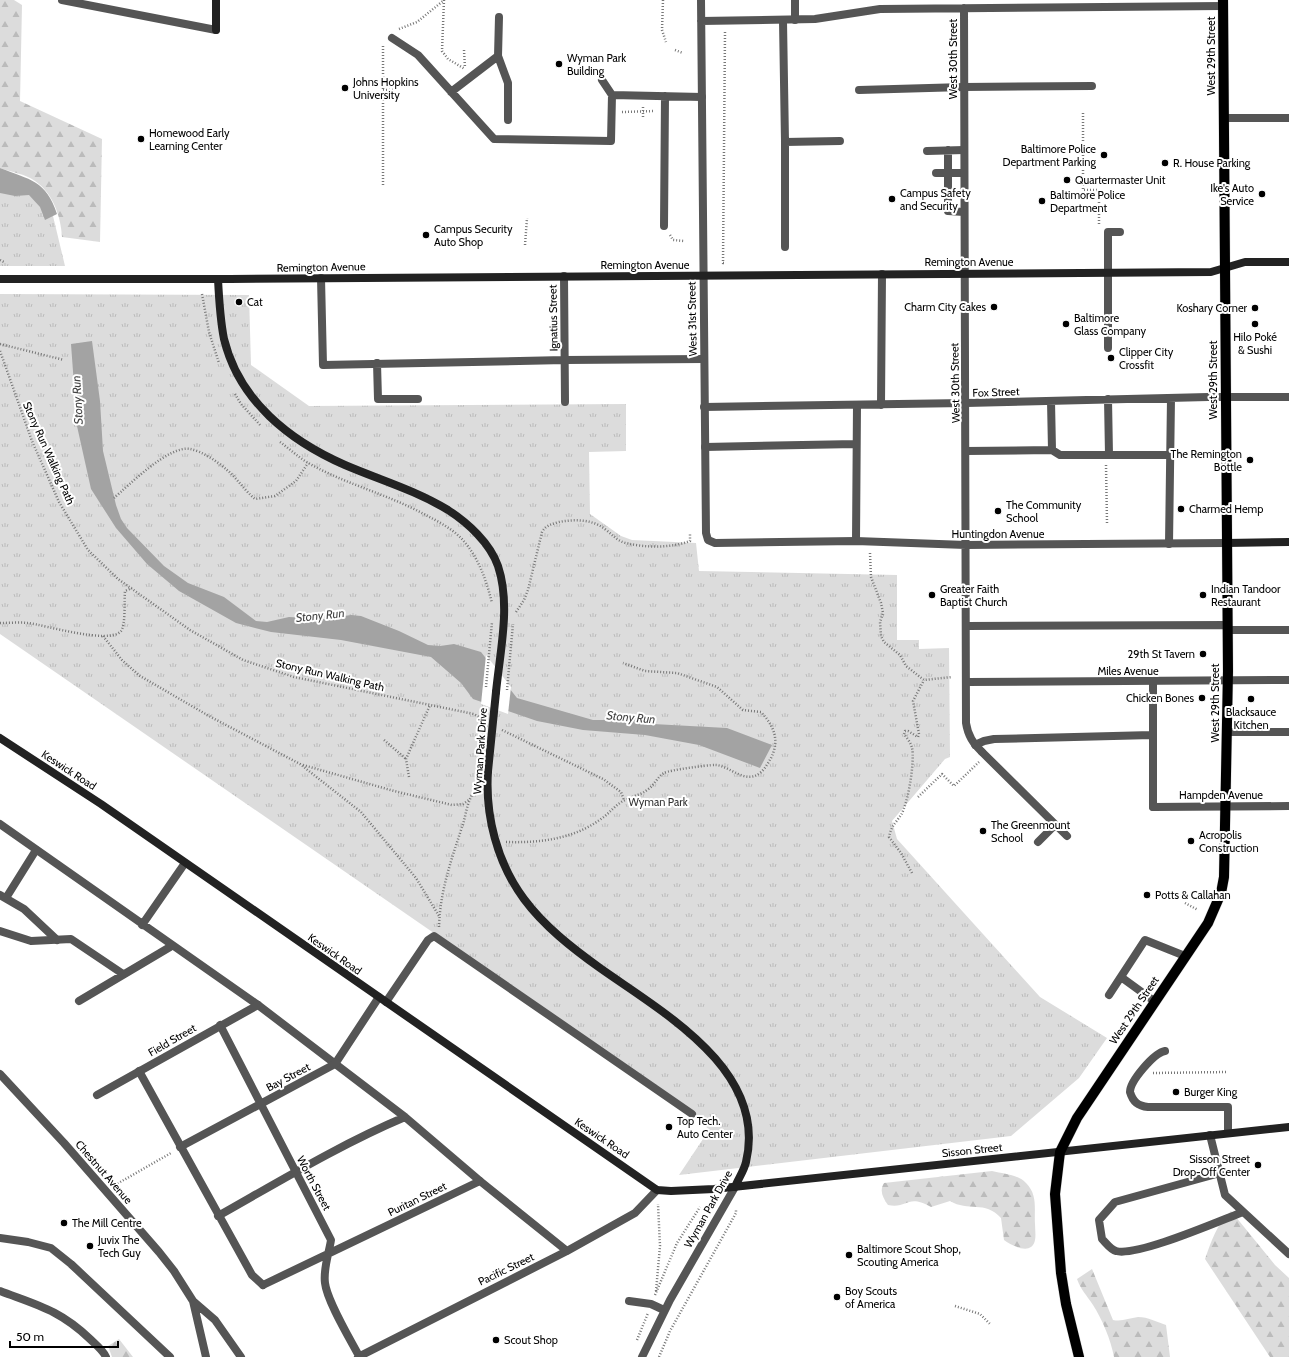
<svg xmlns="http://www.w3.org/2000/svg" width="1289" height="1357" font-family="Cabin,sans-serif">
  <style>
    .forest { fill: url(#forest-firs) }
    .park { fill: url(#park-tufts) }
    .water { fill: #a3a3a3 }
    .pier { fill: #fff }
    .lines { fill: none; stroke-linecap: round; stroke-linejoin: round }
    .primary-casing { stroke: #dbdbdb; stroke-width: 11 }
    .path { stroke: #777; stroke-width: 2.5; stroke-dasharray: 1 2; stroke-linecap: butt }
    .lane { stroke: #555; stroke-width: 8 }
    .street { stroke: #555; stroke-width: 8 }
    .secondary { stroke: #222; stroke-width: 8 }
    .primary { stroke: #000; stroke-width: 10 }
    .path-bridge { stroke: #777; stroke-width: 2.5; stroke-dasharray: 1 2; stroke-linecap: butt }
    .secondary-bridge { stroke: #222; stroke-width: 8 }
    .poi-dot { fill: #000; stroke: #fff; stroke-width: 1.5 }
    .labels { text-anchor: middle; dominant-baseline: central; stroke-width: 4; stroke-linejoin: round; paint-order: stroke }
    .street-label { font-size: 11px; fill: #000; stroke: #fff }
    .poi-label { font-size: 11px; fill: #000; stroke: #fff; text-anchor: start }
    .park-label { font-size: 11px; fill: #333; stroke: #fff }
    .water-label { font-size: 12px; font-style: italic; fill: #444; stroke: #fff }
  </style>
  <defs>
    <pattern id="forest-firs" width="22" height="20" patternUnits="userSpaceOnUse"><rect width="22" height="20" fill="#dcdcdc"/><path d="M5 1l3.5 6h-7zM16 11l3.5 6h-7z" fill="#bbb"/></pattern>
    <pattern id="park-tufts" width="24" height="20" patternUnits="userSpaceOnUse"><rect width="24" height="20" fill="#dcdcdc"/><path d="M3 7l-1-3M5 7V3M7 7l1-3M15 17l-1-3M17 17v-4M19 17l1-3" fill="none" stroke="#bbb"/></pattern>
  </defs>
  <rect width="100%" height="100%" fill="#fff"/>
  <!-- forest -->
  <path class="forest" d="M0,0H14L22,5L20,101L102,139L100,242L62,237C61,217 53,193 35,181C25,174 11,172 0,168Z
    M992,1171C1004,1174 1017,1174 1026,1183C1038,1195 1034,1209 1035,1224C1035,1229 1036,1235 1035,1240C1032,1256 1012,1246 1004,1240L1001,1218C985,1200 968,1212 950,1201L931,1207C907,1193 908,1209 888,1205C883,1198 879,1191 884,1183Z
    M1231,1211L1275,1265L1289,1278V1357H1270L1205,1259C1211,1242 1217,1223 1231,1211Z
    M1092,1269L1113,1320C1122,1322 1129,1318 1138,1317C1148,1317 1157,1322 1166,1325L1170,1357H1114C1111,1340 1102,1319 1093,1305C1086,1294 1082,1292 1077,1279Z
    M119,1339L133,1357H112L108,1346Z"/>
  <!-- park -->
  <path class="park" d="M0,177L33,184L53,216L65,266H0Z
    M0,294L249,295L251,365L309,406L626,404V451L589,452L590,514L621,536L632,540L696,543L699,571L897,575V640H919V649L949,648L950,757L945,759L892,821L897,839L1040,997L1107,1038L1079,1078L1011,1136L679,1175L709,1130L692,1111L0,634Z"/>
  <!-- water -->
  <path class="water" d="M0,168C30,180 46,180 57,214L45,220L40,207L29,195L15,196L0,193Z
    M92,341L100,401L103,451L116,505L121,519L127,528L164,566L188,583L224,597L256,621L267,622L289,617L324,619L351,615L361,616L399,631L428,645L440,646L454,644L481,652L517,698L593,720H603L626,715L635,716L653,724L727,728L772,745L760,768L699,745L645,735L583,730L537,721L473,699L461,683L431,657L341,640L271,632L236,623L179,591L147,564L116,528L91,489L77,426L71,344Z"/>
  <!-- pier -->
  <path class="pier" d="M486,655L511,687L508,714L481,704Z"/>
  <g class="lines">
    <!-- primary casing -->
    <g class="primary-casing">
      <path id="primary" d="M1079,1357L1066,1304L1061,1273L1055,1194L1060,1152L1077,1118L1208,923L1221,893L1224,877L1228,671L1223,0"/>
    </g>
    <!-- path -->
    <path class="path" d="M444,0L442,51L448,59L465,69
      M663,0L662,30L666,42
      M399,29L417,22L443,1
      M725,32L723,263H726
      M464,50L465,68
      M675,50L683,53
      M383,90H398
      M622,112L655,111
      M1083,113V190H1099V225
      M643,117V106
      M383,185V44
      M670,235L673,240L684,241
      M525,245L527,218
      M0,260L4,262
      M202,294L209,332L219,363
      M0,344L64,360
      M0,351L32,441L59,502L88,550L118,579L190,630L243,660L294,677L474,714L482,719
      M235,394L241,404L261,426
      M280,442C290,449 299,458 310,464C346,484 386,494 422,513C435,520 450,527 461,538C478,556 486,579 492,603
      M1106,465L1107,523
      M114,498C129,485 169,445 190,449C202,451 218,462 227,470C237,478 244,490 255,499L275,496L296,481L308,463
      M870,553L871,577L881,603L883,613L880,622L881,636L884,642L900,655L906,666L924,680L952,677
      M516,612L524,600L528,590L542,532C546,525 552,524 559,522C575,519 593,519 606,530C613,535 617,541 626,543C645,548 672,548 690,541V533
      M0,623C9,623 19,622 28,623C45,625 110,645 121,631C126,624 124,601 125,591L132,588
      M103,636L122,660L140,676L209,716L300,764L361,812L416,878L439,916
      M502,730L603,779L621,792L624,800
      M384,740L406,759
      M303,765L394,791L452,805L463,804L469,800
      M409,777L406,759L430,705
      M918,797L942,774L954,786L979,762
      M506,842C541,843 573,839 601,819C610,813 616,804 625,800C632,796 641,795 647,790C654,786 657,777 664,773C669,770 708,765 715,765C729,765 745,785 760,773C765,769 768,763 771,758C780,740 774,726 761,712L743,710L717,687L677,673L645,671L623,663
      M912,873L901,853L889,837C892,825 894,825 901,815C908,804 915,761 912,748C911,743 907,738 904,734L905,731H908L918,737L919,734L913,701L924,680
      M1185,903L1198,910
      M439,927C440,891 451,861 462,827C466,816 466,806 472,795
      M1153,1073L1228,1072
      M115,1185L171,1153
      M656,1291L660,1246L658,1204
      M655,1295L677,1243L700,1207
      M955,1306L980,1314L990,1324
      M637,1340L648,1313
      M659,1357L670,1331L736,1213V1209"/>
    <!-- lane -->
    <path class="lane" d="M795,0V20
      M783,21L785,142V247
      M392,38L418,55L494,139L611,141L612,95L702,97
      M498,56L508,83V120
      M602,80L612,95
      M859,90L964,87L1092,86
      M451,92L498,56L499,17
      M785,142L840,141
      M948,150V211L964,212
      M927,151L964,150
      M936,173H964
      M664,226L665,96
      M564,276L565,402
      M321,278L323,365L565,360L704,359
      M1108,348V232H1120
      M377,363L378,399H418
      M1108,399L1109,455
      M1051,401L1052,450L1060,455H1171
      M881,405L882,274
      M704,407L966,403L1208,397H1289
      M705,447L856,444
      M966,451L1052,450
      M856,541L857,405
      M1169,544L1171,398
      M967,626L1227,625
      M1227,630H1289
      M1227,732H1289
      M975,745L984,741L994,739L1152,735
      M982,752L1067,836
      M1153,807V681
      M0,824L258,1005L405,1117L480,1181
      M1038,842L1055,825
      M142,925L185,863
      M0,931L31,941L71,939L123,974
      M1121,977L1154,1001
      M1109,995L1145,940L1185,956
      M79,1001L170,947
      M386,1002L428,940L434,936L692,1114
      M1165,1051C1154,1053 1130,1081 1130,1092C1133,1102 1138,1106 1148,1107H1228V1133
      M139,1071L252,1275L263,1285
      M1210,1135L1225,1195L1289,1254
      M1220,1173L1115,1202L1099,1220L1102,1239C1106,1243 1111,1250 1116,1251C1137,1257 1219,1221 1243,1212
      M218,1216C280,1181 341,1144 405,1117
      M0,1238L28,1242L51,1248L71,1264L170,1357
      M629,1301L651,1304L664,1310"/>
    <!-- street -->
    <path class="street" d="M62,0L216,30
      M701,0L706,533L708,540L715,543L856,541L966,545L1226,543
      M964,8L966,723C968,736 973,743 982,752
      M701,21L815,19L880,9L1223,6
      M1224,118H1289
      M967,682L1289,680
      M1153,807L1289,806
      M0,895L24,909L57,940
      M6,898L36,850
      M220,1025L331,1240C329,1253 323,1269 325,1283C327,1301 350,1339 359,1356
      M0,1074L64,1143L159,1252L174,1271L193,1301L206,1357
      M97,1095L258,1005
      M180,1147L335,1064L379,997
      M263,1285L480,1181L567,1251
      M0,1291C37,1305 60,1310 90,1339C95,1344 103,1350 106,1357
      M193,1301L215,1320L241,1357
      M358,1357L567,1251L635,1213L657,1190
      M642,1357L670,1300L735,1187"/>
    <!-- secondary -->
    <path class="secondary" d="M216,0V30
      M0,279H230L1211,272L1245,262H1289
      M218,279C219,299 220,319 224,339C239,401 290,441 345,465C380,480 415,490 448,510C468,523 490,543 498,566C511,605 500,651 496,692
      M1226,543L1289,542
      M0,738L101,804L657,1190L671,1191L714,1189L1289,1127
      M488,771C485,815 497,863 524,899C544,926 572,948 600,968C662,1012 768,1070 746,1162C744,1171 738,1179 735,1187"/>
    <!-- primary -->
    <use href="#primary" class="primary"/>
    <!-- path-bridge -->
    <path class="path-bridge" d="M486,687L492,622
      M507,690L513,624"/>
    <!-- secondary-bridge -->
    <path class="secondary-bridge" d="M488,771L496,692"/>
  </g>
  <!-- markers -->
  <g class="poi-dot">
    <circle cx="559" cy="64" r="4"/>
    <circle cx="345" cy="88" r="4"/>
    <circle cx="141" cy="139" r="4"/>
    <circle cx="1104" cy="155" r="4"/>
    <circle cx="1165" cy="163" r="4"/>
    <circle cx="1067" cy="180" r="4"/>
    <circle cx="1262" cy="194" r="4"/>
    <circle cx="892" cy="199" r="4"/>
    <circle cx="1042" cy="201" r="4"/>
    <circle cx="426" cy="235" r="4"/>
    <circle cx="239" cy="302" r="4"/>
    <circle cx="994" cy="307" r="4"/>
    <circle cx="1255" cy="308" r="4"/>
    <circle cx="1066" cy="324" r="4"/>
    <circle cx="1255" cy="324" r="4"/>
    <circle cx="1111" cy="358" r="4"/>
    <circle cx="1250" cy="460" r="4"/>
    <circle cx="1181" cy="509" r="4"/>
    <circle cx="998" cy="511" r="4"/>
    <circle cx="932" cy="595" r="4"/>
    <circle cx="1203" cy="595" r="4"/>
    <circle cx="1203" cy="654" r="4"/>
    <circle cx="1202" cy="698" r="4"/>
    <circle cx="1251" cy="699" r="4"/>
    <circle cx="983" cy="831" r="4"/>
    <circle cx="1191" cy="841" r="4"/>
    <circle cx="1147" cy="895" r="4"/>
    <circle cx="1176" cy="1092" r="4"/>
    <circle cx="669" cy="1127" r="4"/>
    <circle cx="1258" cy="1165" r="4"/>
    <circle cx="64" cy="1223" r="4"/>
    <circle cx="90" cy="1246" r="4"/>
    <circle cx="849" cy="1255" r="4"/>
    <circle cx="837" cy="1297" r="4"/>
    <circle cx="496" cy="1340" r="4"/>
  </g>
  <g class="labels">
    <!-- street labels -->
    <g class="street-label">
      <text transform="translate(1211 56) rotate(-90)">West 29th Street</text>
      <text transform="translate(953 59) rotate(-90)">West 30th Street</text>
      <text x="969" y="262">Remington Avenue</text>
      <text x="645" y="265">Remington Avenue</text>
      <text transform="translate(321 267) rotate(-1)">Remington Avenue</text>
      <text transform="translate(553 318) rotate(-91)">Ignatius Street</text>
      <text transform="translate(692 319) rotate(-91)">West 31st Street</text>
      <text transform="translate(1213 380) rotate(-90)">West 29th Street</text>
      <text transform="translate(955 383) rotate(-91)">West 30th Street</text>
      <text transform="translate(996 392) rotate(-2)">Fox Street</text>
      <text transform="translate(49 453) rotate(66)">Stony Run Walking Path</text>
      <text x="998" y="534">Huntingdon Avenue</text>
      <text x="1128" y="671">Miles Avenue</text>
      <text transform="translate(330 675) rotate(13)">Stony Run Walking Path</text>
      <text transform="translate(1215 703) rotate(-90)">West 29th Street</text>
      <text transform="translate(480 751) rotate(-86)">Wyman Park Drive</text>
      <text transform="translate(69 770) rotate(33)">Keswick Road</text>
      <text x="1221" y="795">Hampden Avenue</text>
      <text transform="translate(335 954) rotate(35)">Keswick Road</text>
      <text transform="translate(1134 1010) rotate(-56)">West 29th Street</text>
      <text transform="translate(172 1040) rotate(-30)">Field Street</text>
      <text transform="translate(288 1077) rotate(-28)">Bay Street</text>
      <text transform="translate(602 1138) rotate(34)">Keswick Road</text>
      <text transform="translate(972 1150) rotate(-6)">Sisson Street</text>
      <text transform="translate(104 1172) rotate(49)">Chestnut Avenue</text>
      <text transform="translate(314 1183) rotate(62)">Worth Street</text>
      <text transform="translate(417 1199) rotate(-26)">Puritan Street</text>
      <text transform="translate(708 1209) rotate(-61)">Wyman Park Drive</text>
      <text transform="translate(506 1269) rotate(-26)">Pacific Street</text>
    </g>
    <!-- poi labels -->
    <g class="poi-label">
      <text x="567" y="58">Wyman Park<tspan x="567" dy="13">Building</tspan></text>
      <text x="353" y="82">Johns Hopkins<tspan x="353" dy="13">University</tspan></text>
      <text x="149" y="133">Homewood Early<tspan x="149" dy="13">Learning Center</tspan></text>
      <text x="1096" y="149" text-anchor="end">Baltimore Police<tspan x="1096" dy="13">Department Parking</tspan></text>
      <text x="1173" y="163">R. House Parking</text>
      <text x="1075" y="180">Quartermaster Unit</text>
      <text x="1254" y="188" text-anchor="end">Ike's Auto<tspan x="1254" dy="13">Service</tspan></text>
      <text x="900" y="193">Campus Safety<tspan x="900" dy="13">and Security</tspan></text>
      <text x="1050" y="195">Baltimore Police<tspan x="1050" dy="13">Department</tspan></text>
      <text x="434" y="229">Campus Security<tspan x="434" dy="13">Auto Shop</tspan></text>
      <text x="247" y="302">Cat</text>
      <text x="986" y="307" text-anchor="end">Charm City Cakes</text>
      <text x="1247" y="308" text-anchor="end">Koshary Corner</text>
      <text x="1074" y="318">Baltimore<tspan x="1074" dy="13">Glass Company</tspan></text>
      <text x="1255" y="337" text-anchor="middle">Hilo Poké<tspan x="1255" dy="13">&amp; Sushi</tspan></text>
      <text x="1119" y="352">Clipper City<tspan x="1119" dy="13">Crossfit</tspan></text>
      <text x="1242" y="454" text-anchor="end">The Remington<tspan x="1242" dy="13">Bottle</tspan></text>
      <text x="1006" y="505">The Community<tspan x="1006" dy="13">School</tspan></text>
      <text x="1189" y="509">Charmed Hemp</text>
      <text x="940" y="589">Greater Faith<tspan x="940" dy="13">Baptist Church</tspan></text>
      <text x="1211" y="589">Indian Tandoor<tspan x="1211" dy="13">Restaurant</tspan></text>
      <text x="1195" y="654" text-anchor="end">29th St Tavern</text>
      <text x="1194" y="698" text-anchor="end">Chicken Bones</text>
      <text x="1251" y="712" text-anchor="middle">Blacksauce<tspan x="1251" dy="13">Kitchen</tspan></text>
      <text x="991" y="825">The Greenmount<tspan x="991" dy="13">School</tspan></text>
      <text x="1199" y="835">Acropolis<tspan x="1199" dy="13">Construction</tspan></text>
      <text x="1155" y="895">Potts &amp; Callahan</text>
      <text x="1184" y="1092">Burger King</text>
      <text x="677" y="1121">Top Tech.<tspan x="677" dy="13">Auto Center</tspan></text>
      <text x="1250" y="1159" text-anchor="end">Sisson Street<tspan x="1250" dy="13">Drop-Off Center</tspan></text>
      <text x="72" y="1223">The Mill Centre</text>
      <text x="98" y="1240">Juvix The<tspan x="98" dy="13">Tech Guy</tspan></text>
      <text x="857" y="1249">Baltimore Scout Shop,<tspan x="857" dy="13">Scouting America</tspan></text>
      <text x="845" y="1291">Boy Scouts<tspan x="845" dy="13">of America</tspan></text>
      <text x="504" y="1340">Scout Shop</text>
    </g>
    <!-- park labels -->
    <g class="park-label">
      <text x="658" y="802">Wyman Park</text>
    </g>
    <!-- water labels -->
    <g class="water-label">
      <text transform="translate(77 400) rotate(-93)">Stony Run</text>
      <text transform="translate(320 615) rotate(-6)">Stony Run</text>
      <text transform="translate(631 717) rotate(5)">Stony Run</text>
    </g>
  </g>
  <!-- scale -->
  <path d="M10 1341v6h108v-6" fill="none" stroke="#000000" stroke-width="2"/>
  <text x="16" y="1341" font-size="12" fill="#000000" stroke="#ffffff" stroke-width="3" paint-order="stroke">50 m</text>
</svg>
